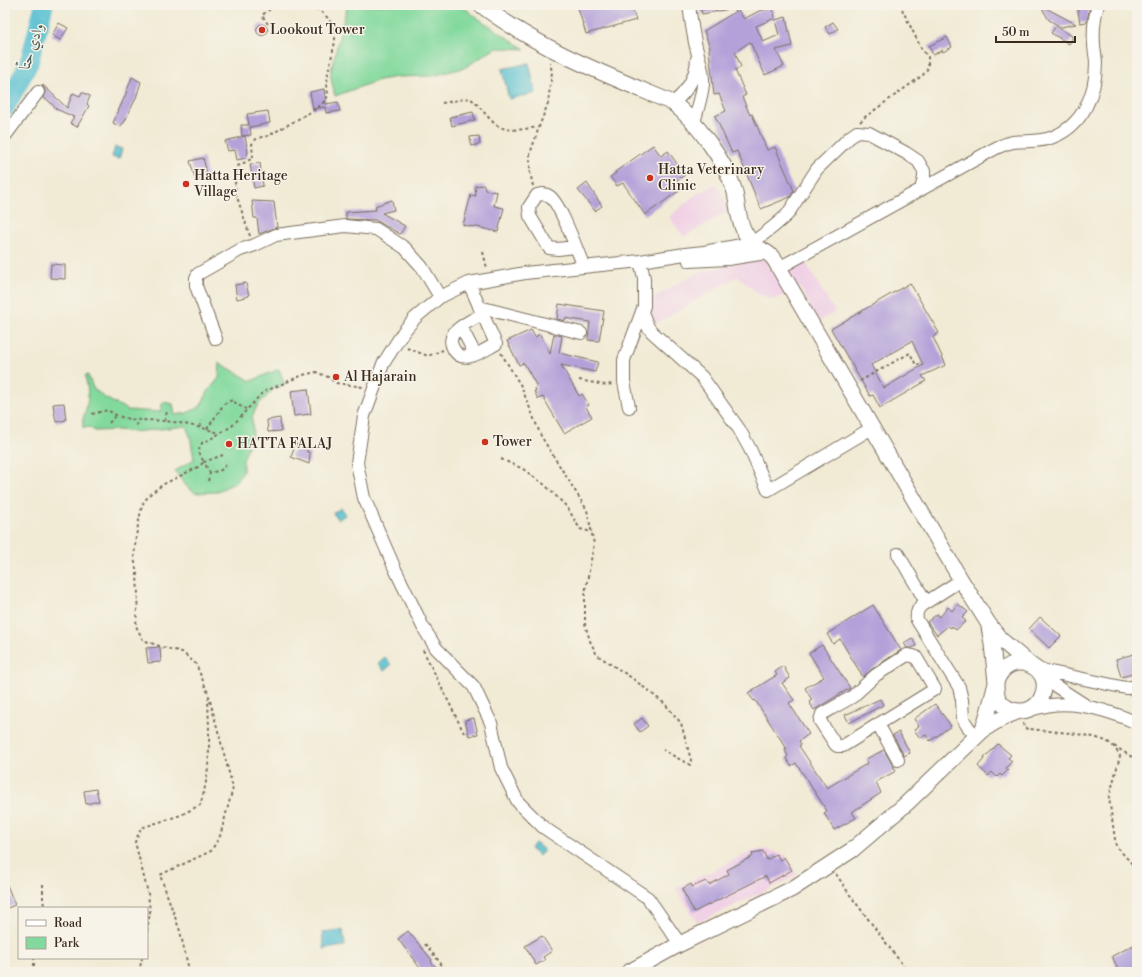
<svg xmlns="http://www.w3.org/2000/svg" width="1142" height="977" font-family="'Libre Bodoni',Amiri,serif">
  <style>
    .built { fill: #f0d0e5 }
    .green { fill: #82d99d; stroke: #5e825e }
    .water { fill: #55bfd0; stroke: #487477 }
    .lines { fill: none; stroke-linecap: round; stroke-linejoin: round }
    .river { stroke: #55bfd0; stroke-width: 19 }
    .building { fill: #b3a1d9; fill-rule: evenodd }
    .minor-casing { stroke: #7b6e5e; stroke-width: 14 }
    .major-casing { stroke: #7b6e5e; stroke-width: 17 }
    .path { stroke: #7b6e5e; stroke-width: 2; stroke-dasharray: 3 3; stroke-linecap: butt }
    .minor { stroke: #fff; stroke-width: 12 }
    .major { stroke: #fff; stroke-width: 15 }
    .poi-dot { fill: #c8321e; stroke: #f7f3e8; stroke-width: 1.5 }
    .labels { text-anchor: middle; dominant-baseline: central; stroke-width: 3; stroke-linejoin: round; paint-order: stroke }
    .poi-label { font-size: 14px; fill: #3b2a1e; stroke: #f7f3e8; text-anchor: start }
    .water-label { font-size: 15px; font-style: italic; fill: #435753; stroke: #f7f3e8 }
  </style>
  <rect width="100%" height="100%" fill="#f7f3e8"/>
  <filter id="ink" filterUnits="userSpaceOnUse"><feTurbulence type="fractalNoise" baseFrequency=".025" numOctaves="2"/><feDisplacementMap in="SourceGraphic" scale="8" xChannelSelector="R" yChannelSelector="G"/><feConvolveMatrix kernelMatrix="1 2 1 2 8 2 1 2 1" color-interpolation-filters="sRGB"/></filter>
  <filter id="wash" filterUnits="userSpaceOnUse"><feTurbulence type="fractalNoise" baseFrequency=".012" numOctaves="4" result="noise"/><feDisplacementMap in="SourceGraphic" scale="16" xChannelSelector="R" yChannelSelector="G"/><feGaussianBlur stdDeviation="0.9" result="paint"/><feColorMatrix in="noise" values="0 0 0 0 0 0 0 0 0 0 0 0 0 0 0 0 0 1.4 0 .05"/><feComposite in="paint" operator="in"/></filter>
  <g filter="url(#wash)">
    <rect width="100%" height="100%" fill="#f1ebd5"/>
    <!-- built -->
    <path class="built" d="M716,184L730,210L684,237L669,217L694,196Z
      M763,257L774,274L803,258L835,312L818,322L800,287L774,300L758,294L738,276L655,324L645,302L697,273Z
      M764,849L786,855L797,875L768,890L698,922L692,915L676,888L721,867L744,854Z"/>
    <!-- green -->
    <path class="green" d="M348,5H461L476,17L525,49L496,48L464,68L431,76L397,77L379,80L335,96L331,79V70L345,14Z
      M220,363L251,381L279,369L285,385L275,388L257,406L252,417L253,432L243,460V472L235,483L215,492L195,493L184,484L175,471L194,459L190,436L186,426L134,432L119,430L95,431L89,427L83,428C82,417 84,418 86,409C89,397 88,387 85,376L88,375L93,388L105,398L128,410L160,412L163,402L173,404L175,415L187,413L200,407L209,390L219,378Z"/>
    <!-- water -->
    <path class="water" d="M529,63L536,93L509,99L502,69Z
      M115,147L122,149L119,159L112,157Z
      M341,508L345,515L338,520L333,513Z
      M385,657L391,665L384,671L378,663Z
      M535,843L544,850L539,856L530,849Z
      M343,930L345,946L324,949L322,932Z"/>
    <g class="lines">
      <!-- river -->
      <path class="river" d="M5,108L29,63L44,5"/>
    </g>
    <g id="blocks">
      <!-- building -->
      <path class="building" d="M577,5H631L636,20L586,34Z
        M700,5H729L730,9L702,14Z
        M1040,5L1076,24L1061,27L1049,20Z
        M1077,5H1090L1087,22L1080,23Z
        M773,8L775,18L756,26L763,42L779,35L775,20L786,17L792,46L776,50L784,66L765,75L750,42L735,52L741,67L735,70L746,95L742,97L750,115L752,114L767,150L775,147L794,191L790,197L761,209L737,151L732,153L715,116L726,111L719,94L714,95L709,49L710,48L704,31L738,10L744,19L759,11Z
        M833,22L838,29L830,34L825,27Z
        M59,23L68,28L60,40L52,35Z
        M256.5 30a5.5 5.5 0 1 1 11 0a5.5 5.5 0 1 1-11 0Z
        M1056,26L1072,36V40L1069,44L1051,33Z
        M947,37L952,47L943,52L942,50L933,55L929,46Z
        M132,77L141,82L136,98L124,123H123L120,127L113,123L125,96Z
        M43,85L67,108L73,93L80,96L82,92L90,96L87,104L89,106L77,127L70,123L74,117L56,109L49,101L43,98L45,93V89L42,86Z
        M324,89L326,104L338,102L340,111L326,113L325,107L313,109L310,92Z
        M268,111L270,123L250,127L251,135L242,136L241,125H249L247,114Z
        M473,112L475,120L452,126L450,117Z
        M245,136L248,152L246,158L237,160L235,150L228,151L225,141Z
        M479,136L480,144L471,146L470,137Z
        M653,145L661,156L668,151L685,175L677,180L683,188L645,215L623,183L617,186L610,177L616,173L615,172Z
        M203,158L208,177L196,181L190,161Z
        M260,163L263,186L254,188L250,164Z
        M587,183L602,206L595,211L578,190Z
        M484,185L485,190L497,192L494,206L504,208L498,232L473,226V227L463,225L471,195L476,196L475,186Z
        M392,200L394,210L382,213L405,226L400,234L375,220L346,219V212L376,210L375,206Z
        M252,201L274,202L277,227L259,234L257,218H254Z
        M51,264L65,265V279L50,278Z
        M246,283L249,296L237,299L235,285Z
        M910,283L939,333L933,337L946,365L922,376L926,381L880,408L873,395L870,396L831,329ZM912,341L923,365L884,388L871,365Z
        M559,304L604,311L599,341L588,340L590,322L565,318V321L557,319Z
        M531,330L535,337L540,334L550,354L554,334L562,336L559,353L598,362L595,372L561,365L579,396L582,394L589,405L586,407L592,417L564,433L543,397L538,399L534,391H536L535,388L537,387L524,363L519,365L507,341Z
        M308,389L311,414L294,416L291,391Z
        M64,403L66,420L56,422L53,404Z
        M280,418L281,431L268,432L267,420Z
        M296,444L307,450V452L310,453L309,464L291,457Z
        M958,604L968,612L962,618L966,621L956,630L952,626L951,628L948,626L937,635L927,622L937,614L940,617L948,607L952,611Z
        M873,605L901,650L872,669L863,677L840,639L833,644L827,634Z
        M1040,617L1061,636L1049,648L1029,629Z
        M912,638L916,646L912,648H907L904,643Z
        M822,645L850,688L814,710L809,702L812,700L805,688L824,677L809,653Z
        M160,647L161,662L148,663L146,648Z
        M1137,653V673L1121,677L1116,659Z
        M783,666L790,678L782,683L794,700L789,703L809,734L799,741L801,745L799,746L827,788L868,763L866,759L884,750L896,771L876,782L881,793L852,812L856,818L834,830L824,813L827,811L796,763L791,766L786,758L788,756L785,750L787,749L755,700L754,701L748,693L777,675L775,672Z
        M880,699L883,705L849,723L845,715Z
        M935,704L951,726L930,741L926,735L920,738L914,730L919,726L914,719Z
        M474,718L478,734L469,736L465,720Z
        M642,718L648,726L640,732L634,724Z
        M899,732L910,753L904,756L893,735Z
        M998,744L1011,755L1008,758L1012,761L1006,768L1008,770L1002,776L1000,774L997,777L992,772L988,776L978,766L984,759V758Z
        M96,789L99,801L86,804L84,791Z
        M763,851L767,860L776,854L780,860L784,857L792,870L769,883L766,876L694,912L682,889L691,884L692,887L706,881L709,885L729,874L727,870L753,856L752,853Z
        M5,880L15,905L5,909Z
        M408,931L432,960L431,962L440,972H423L398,939Z
        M542,936L552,951L543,957L545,960L536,965L525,946Z
        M1134,945L1137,952V968L1127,972H1119L1112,956Z"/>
    </g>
  </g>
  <g filter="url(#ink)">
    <use href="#blocks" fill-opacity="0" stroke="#7b6e5e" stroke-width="1"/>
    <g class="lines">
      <!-- minor casing -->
      <g class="minor-casing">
        <path id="minor" d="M689,5C691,20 693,36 697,51C700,62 704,72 703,84C702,97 697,110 694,123
          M673,103C688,91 696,77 697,59
          M5,136L38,92
          M575,247L558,249L549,248L530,216L529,207L537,195C541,194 545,193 549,196C560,202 578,253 584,267
          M689,261L728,259L766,253
          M779,268L996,148C1001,146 1007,143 1013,142C1027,140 1039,143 1053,137C1083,125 1096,94 1096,63C1096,57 1094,51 1094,44C1093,31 1094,18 1098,5
          M469,283C478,304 487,324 496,344C484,350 462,367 453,348C450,343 451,337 454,333C459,326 475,318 483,314
          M479,307L581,333
          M642,312L648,327L652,332L702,377L739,429L750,449L768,490L872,428
          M461,327L475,354
          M216,339L196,286V278L198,274L240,250L255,245L276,235L345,226L376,229L405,248L422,267L440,297
          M629,407L624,382V360L644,306V278L640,261
          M898,554L926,602
          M961,580L922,605C917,609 916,613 917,620L959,687L962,700L963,719L968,727L977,737
          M907,655L913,656L916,657L935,689L843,746H837L835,744L820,721L822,714L852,697L876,675Z
          M1037,669L1126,688L1137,686
          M1040,673L1051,683L1085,705
          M1030,710C1037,708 1044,706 1051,705C1078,701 1113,712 1137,723
          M878,724L898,760
          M680,944L648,898L543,827L518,802L501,768L491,723L474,687L436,648L423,627L395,569L364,498L357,463L364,416L383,364L404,331L415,318L440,297L469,283L525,273L640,261L685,254L704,252L752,243L773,227L787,215L817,169L850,137L857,132L869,133L906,153L918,161L924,171V177L921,190"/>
      </g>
      <!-- major casing -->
      <g class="major-casing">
        <path id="major" d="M481,5C539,49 607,75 673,103C696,121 725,161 734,189C738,203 737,217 744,231C746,234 749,240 752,243C758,249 767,251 772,257C775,260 777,264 779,268L961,580L988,623L1000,639L1033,667
          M989,627L992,644L996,682
          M982,731C988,715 992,699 996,683V682C1009,646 1055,667 1042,696C1040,702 1036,706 1030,709C1019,714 1003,709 998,698C996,693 996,688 996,683
          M629,972L680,944L792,889L852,850L906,804L982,731C994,722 1005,716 1020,711"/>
      </g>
      <!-- path -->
      <path class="path" d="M268,24L262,15L269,10L271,5
        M442,103L470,98C479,105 484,113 492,121C503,134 523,129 539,127
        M860,122L865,117L923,75L928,68V57L921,48L900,5
        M533,186L530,172V154L539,127L548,103L552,72L550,62
        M250,236L236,194L235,184L238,166L253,158L252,144L257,138L268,136L316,109L322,104L328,96L327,83L328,72L335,42V34L329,19L319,10L303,5
        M483,252L487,268
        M407,348L428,356L443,350
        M501,353L521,386L541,436L587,510L594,544L585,593V624L590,641L597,655L632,678L665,704L681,723L691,760L690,765L663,750
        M579,380L605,385L614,384
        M860,381L910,353L916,365L922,363
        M92,414L108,410C124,423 146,419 165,421C184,423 202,428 220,433
        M165,421L167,411
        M109,423L115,416
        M136,426L137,420
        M200,427L202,421
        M207,429L224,404L232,400L238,405L246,409
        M501,459L523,469L545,485L567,507L580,529L592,532
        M210,473L204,462L223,455
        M208,481L210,473L221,470L226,465
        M423,650L465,735
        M1023,723L1024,728C1044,732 1100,732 1113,746C1116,749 1118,753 1120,756L1109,798L1116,846L1134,866L1137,867
        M1114,746L1137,760
        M836,874L850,895L908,972
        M43,884V901L45,908
        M147,931L150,912L148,893L135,842L141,828L181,815L200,805C212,771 209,734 208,698
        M425,944L438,960L447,972
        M34,972V958
        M139,972L142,958
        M187,972L188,966L180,931L160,875L211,851L220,836L233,788L208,693L196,664L182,652L162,647L143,640L136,626L138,594L137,574L134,557L136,536L142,505L149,495L162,485L198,467L204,462L198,452L202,443L212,438L232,426L263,392L303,375L316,372L328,377L336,383L363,387"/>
      <!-- minor -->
      <use href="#minor" class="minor"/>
      <!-- major -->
      <use href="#major" class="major"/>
    </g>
  </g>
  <!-- markers -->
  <g class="poi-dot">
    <circle cx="262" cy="30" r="4"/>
    <circle cx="650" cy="178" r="4"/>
    <circle cx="186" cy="184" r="4"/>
    <circle cx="336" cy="377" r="4"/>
    <circle cx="485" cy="442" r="4"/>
    <circle cx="229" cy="444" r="4"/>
  </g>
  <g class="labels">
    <!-- poi labels -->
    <g class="poi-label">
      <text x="270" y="30">Lookout Tower</text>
      <text x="658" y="170">Hatta Veterinary<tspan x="658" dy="16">Clinic</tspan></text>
      <text x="194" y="176">Hatta Heritage<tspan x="194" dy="16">Village</tspan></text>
      <text x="344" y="377">Al Hajarain</text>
      <text x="493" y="442">Tower</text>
      <text x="237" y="444">HATTA FALAJ</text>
    </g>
    <!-- water labels -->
    <g class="water-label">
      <text transform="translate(32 46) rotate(-72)">وادي حتّا</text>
    </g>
  </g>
  <!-- margin -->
  <rect width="1142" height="977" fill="none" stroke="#f7f3e8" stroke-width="20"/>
  <!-- legend -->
  <rect x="18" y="907" width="130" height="52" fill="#f7f3e8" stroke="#aca397"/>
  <rect x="26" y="920" width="20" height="6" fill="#ffffff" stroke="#aca397"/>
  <text x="54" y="927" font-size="12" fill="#3b2a1e">Road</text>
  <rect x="26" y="937" width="20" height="12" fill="#82d99d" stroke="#aca397"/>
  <text x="54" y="947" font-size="12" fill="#3b2a1e">Park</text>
  <!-- scale -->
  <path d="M996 36v6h79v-6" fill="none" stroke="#3b2a1e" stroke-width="2"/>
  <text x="1002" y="36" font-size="12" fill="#3b2a1e" stroke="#f7f3e8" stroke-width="3" paint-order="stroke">50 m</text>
</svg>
